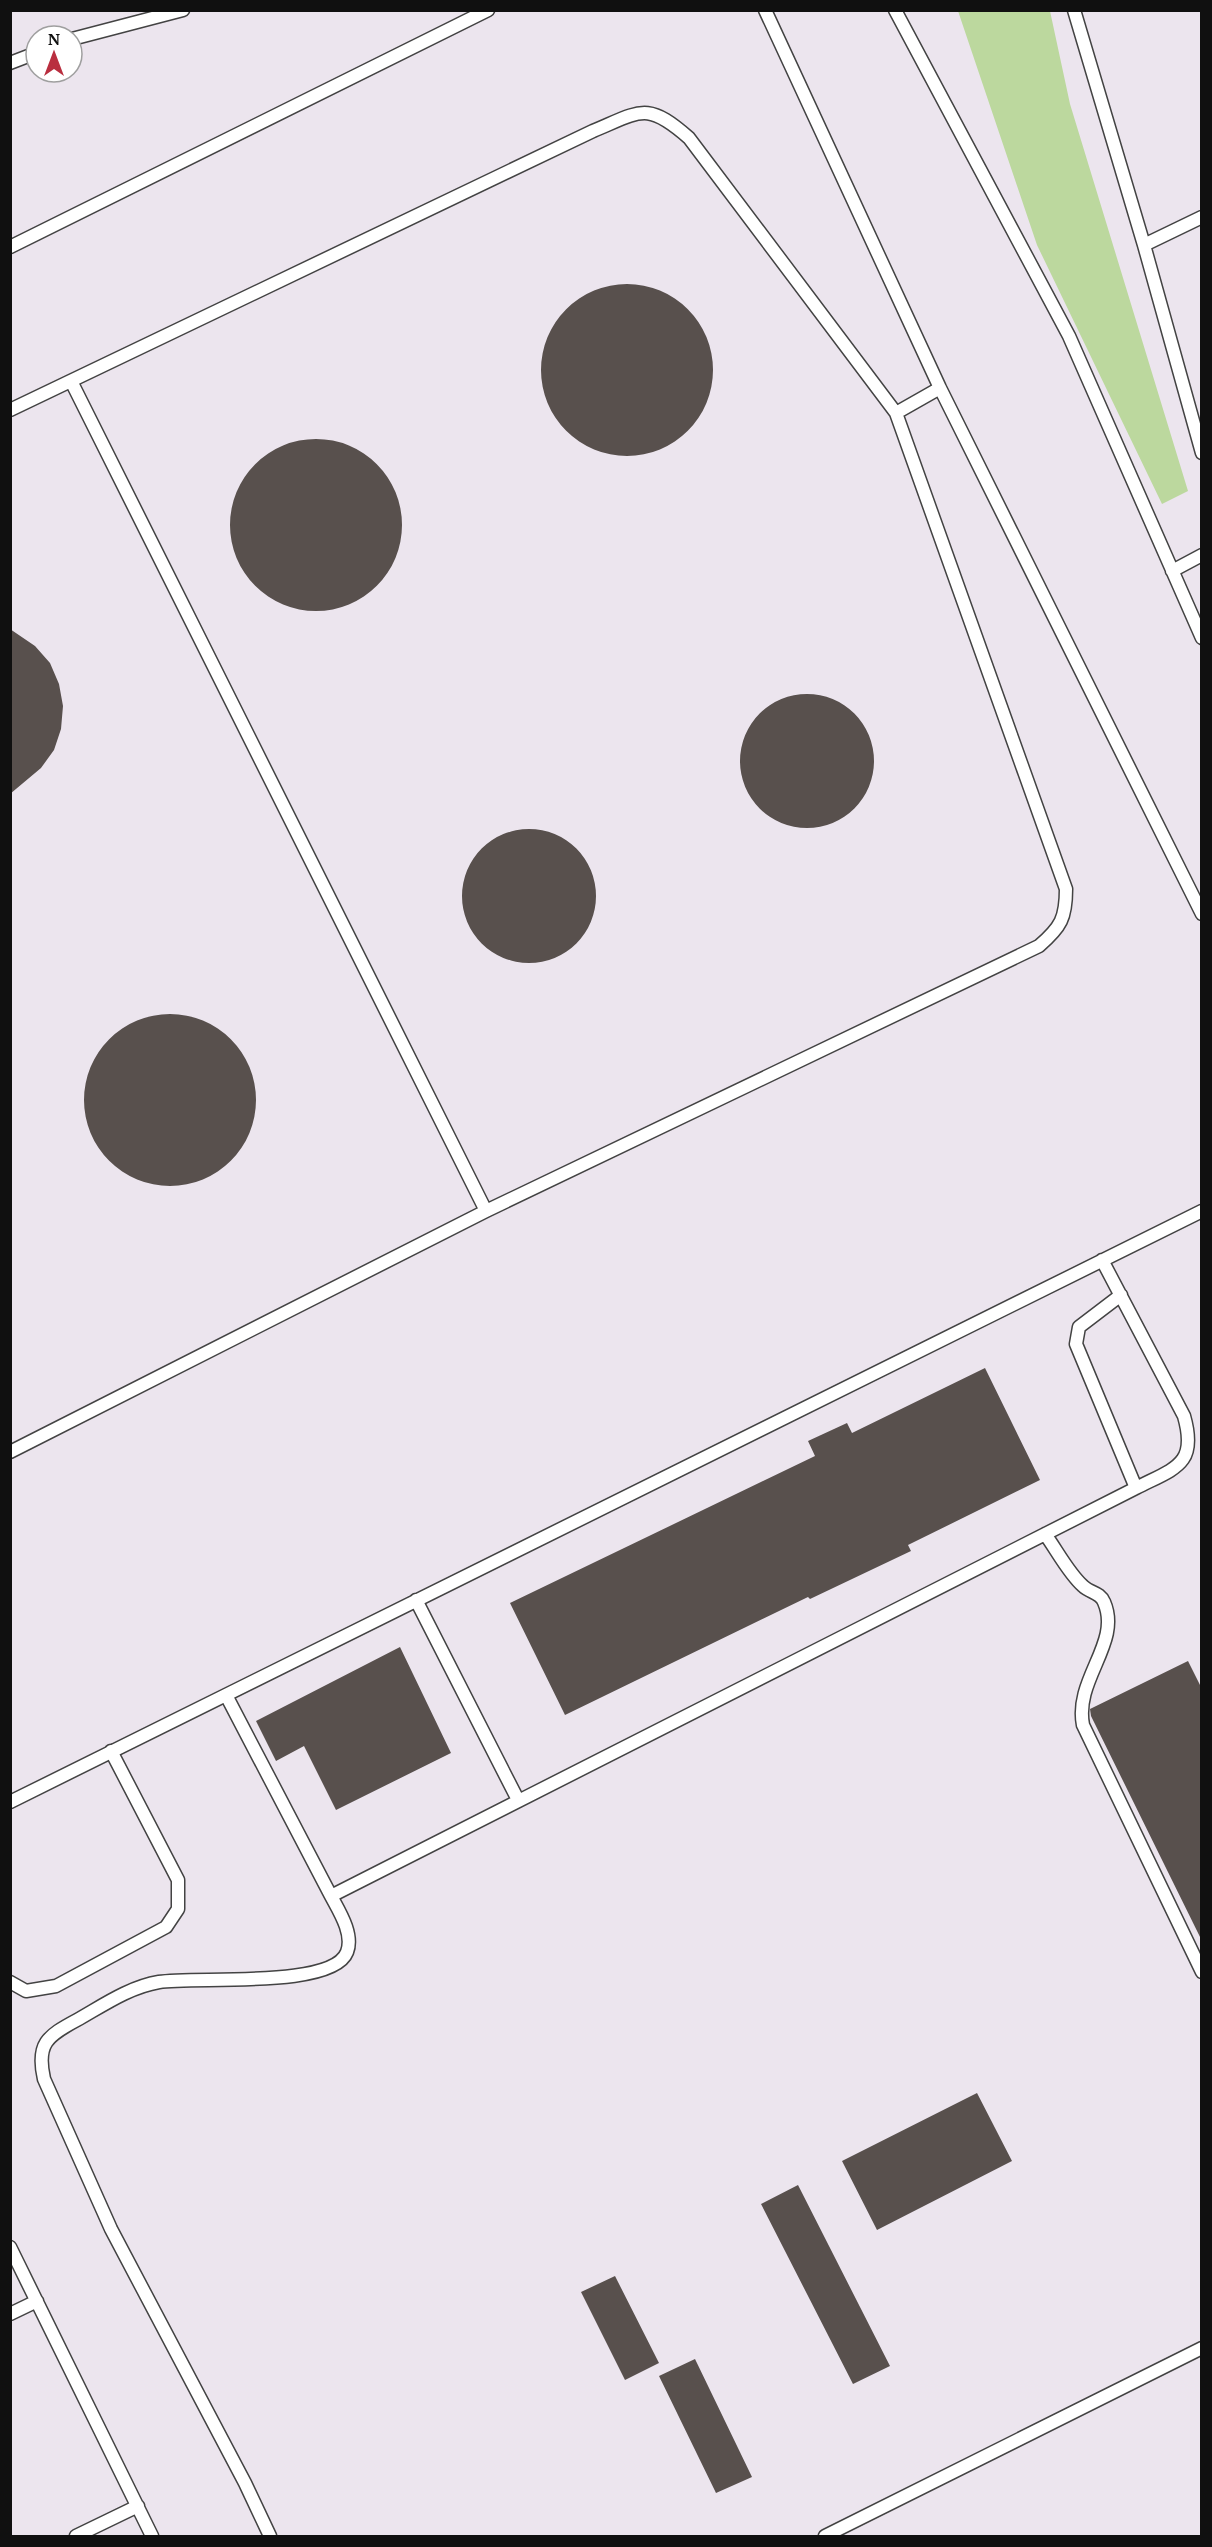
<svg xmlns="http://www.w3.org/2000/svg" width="1212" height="2547" font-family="'PT Serif',serif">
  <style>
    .industrial { fill: #ece5ee; fill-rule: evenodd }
    .forest { fill: #bcd89e }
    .building { fill: #58504d }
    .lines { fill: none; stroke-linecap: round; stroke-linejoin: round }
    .lane-casing { stroke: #434343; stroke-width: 15 }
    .lane { stroke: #fff; stroke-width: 12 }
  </style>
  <rect width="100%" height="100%" fill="#fefbf4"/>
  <!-- industrial -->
  <path class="industrial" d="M11,11H1201V2536H11ZM36,36H72V72H36Z"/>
  <!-- forest -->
  <path class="forest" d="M958,11H1050L1070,104L1188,491L1162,504L1037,245Z"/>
  <!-- building -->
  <path class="building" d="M541 370a86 86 0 1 1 172 0a86 86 0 1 1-172 0Z
    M230 525a86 86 0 1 1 172 0a86 86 0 1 1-172 0Z
    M10,629L35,646L50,663L59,684L63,706L61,729L54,750L41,768L10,794Z
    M740 761a67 67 0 1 1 134 0a67 67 0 1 1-134 0Z
    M462 896a67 67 0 1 1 134 0a67 67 0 1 1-134 0Z
    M84 1100a86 86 0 1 1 172 0a86 86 0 1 1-172 0Z
    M985,1368L1040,1480L908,1545L911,1551L810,1599L808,1597L565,1715L510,1603L815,1456L808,1441L847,1423L852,1433Z
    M400,1647L451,1753L336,1810L304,1746L276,1761L256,1721Z
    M1188,1661L1202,1689V1941L1091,1716L1090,1709Z
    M977,2093L1012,2161L877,2230L842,2161Z
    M798,2185L890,2366L853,2384L761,2204Z
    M615,2276L659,2363L625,2380L581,2292Z
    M695,2359L752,2477L716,2493L659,2376Z"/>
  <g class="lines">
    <!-- lane casing -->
    <g class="lane-casing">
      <path id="lane" d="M765,10L940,388L1202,914
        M895,10L1069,336L1202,638
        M1074,10L1144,245L1202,453
        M72,39L183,10
        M10,63L36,53
        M1144,245L1202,217
        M10,247L488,10
        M71,381L486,1211
        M10,410L593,131C641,111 647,101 689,138L896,413L1066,889C1066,918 1061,927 1039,946L486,1211L10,1452
        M896,413L940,388
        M1172,571L1202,555
        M1121,1295L1079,1327L1076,1344L1136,1488
        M1045,1534C1056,1549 1069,1574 1083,1586C1090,1593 1100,1592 1104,1602C1122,1643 1074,1679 1083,1725L1202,1972
        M416,1600L518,1800
        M226,1695L331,1896L1136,1488C1175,1468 1198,1465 1184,1416L1102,1260
        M10,1802L1202,1211
        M10,1982L26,1991L56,1986L166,1927L178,1909V1880L111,1751
        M10,2247L152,2536
        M10,2314L37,2301
        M76,2536L138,2506
        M270,2536L245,2483L111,2229L44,2079C36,2044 47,2036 77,2020C102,2006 129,1987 159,1982C195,1976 333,1989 347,1952C354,1934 339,1911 331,1896
        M825,2536L1202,2348"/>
    </g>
    <!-- lane -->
    <use href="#lane" class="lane"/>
  </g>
  <!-- border -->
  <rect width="1212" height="2547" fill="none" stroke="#101010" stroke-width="24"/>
  <!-- north arrow -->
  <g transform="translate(54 54)"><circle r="28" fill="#ffffff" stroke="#9f9f9f" stroke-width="1.5"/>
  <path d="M0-4.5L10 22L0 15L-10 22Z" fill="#b92e3f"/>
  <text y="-9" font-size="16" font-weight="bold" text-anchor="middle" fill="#101010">N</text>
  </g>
</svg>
